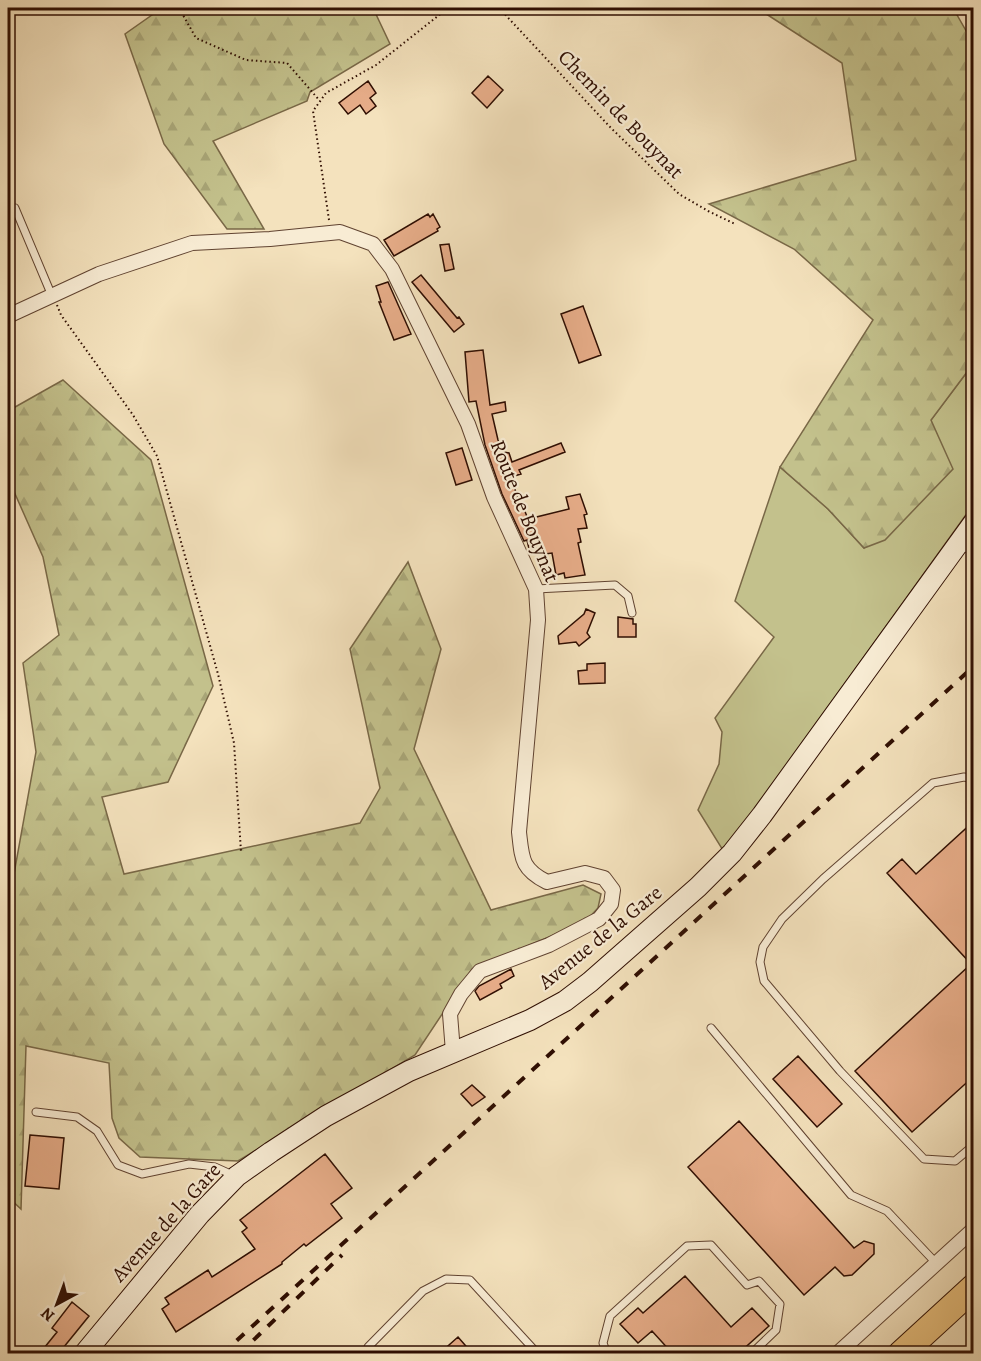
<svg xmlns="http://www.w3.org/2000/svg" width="981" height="1361" font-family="Alegreya,serif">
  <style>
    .green { fill: #c3c18c; stroke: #796847; stroke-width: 1.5 }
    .forest { fill: url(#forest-firs); stroke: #796847; stroke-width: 1.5 }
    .building { fill: #e7ad89; stroke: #2f0e02; stroke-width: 1.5 }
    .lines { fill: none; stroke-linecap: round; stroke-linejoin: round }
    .lane-casing { stroke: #604331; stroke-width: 9 }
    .street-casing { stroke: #604331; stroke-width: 16 }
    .secondary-casing { stroke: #2f0e02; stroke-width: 22 }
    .highway-casing { stroke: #2f0e02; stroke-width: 28 }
    .path { stroke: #2f0e02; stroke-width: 2; stroke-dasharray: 1.5 3; stroke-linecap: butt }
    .lane { stroke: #f8ecd4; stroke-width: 7 }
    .street { stroke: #f8ecd4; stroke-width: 14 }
    .secondary { stroke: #f8ecd4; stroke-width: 20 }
    .highway { stroke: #eac17e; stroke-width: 26 }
    .rail { stroke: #2f0e02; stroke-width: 4; stroke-dasharray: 10 10; stroke-linecap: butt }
    .labels { text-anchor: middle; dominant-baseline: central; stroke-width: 4.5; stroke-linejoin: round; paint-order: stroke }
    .street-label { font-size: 21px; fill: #2f0e02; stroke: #f8ecd4 }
  </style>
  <defs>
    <pattern id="forest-firs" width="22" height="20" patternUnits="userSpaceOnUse" patternTransform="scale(1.5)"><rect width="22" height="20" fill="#c3c18c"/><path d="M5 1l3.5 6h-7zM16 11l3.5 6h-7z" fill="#a8a577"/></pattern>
  </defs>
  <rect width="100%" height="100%" fill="#f4e2bd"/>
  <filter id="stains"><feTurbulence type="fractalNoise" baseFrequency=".00333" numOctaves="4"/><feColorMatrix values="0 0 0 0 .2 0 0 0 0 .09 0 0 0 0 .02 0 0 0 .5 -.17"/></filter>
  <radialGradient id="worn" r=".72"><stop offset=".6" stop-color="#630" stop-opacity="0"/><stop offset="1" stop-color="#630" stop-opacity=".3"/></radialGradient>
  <!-- green -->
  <path class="green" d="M973,364V505L724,852L698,810L719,764L722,732L715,718L774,637L735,601L780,467L828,509L864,548L931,420Z"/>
  <!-- forest -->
  <path class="forest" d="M162,8H373L390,44L310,92L307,101L213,141L264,229H227L164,144L125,34Z
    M757,8H953L973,43V364L931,420L953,469L885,540L864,548L828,509L780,467L873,320L794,249L709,204L856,160L842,63Z
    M63,380L151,460L213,686L168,782L102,797L124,874L360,823L380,788L350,649L408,562L441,649L414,749L491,910L583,885L601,894L598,908L585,922L472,969L415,1055L238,1161L140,1157L119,1138L112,1118L109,1063L26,1046L21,1209L8,1197V907L36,752L23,663L59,635L43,557L8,478V411Z"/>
  <!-- building -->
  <path class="building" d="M488,76L503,90L487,108L472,93Z
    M368,81L376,93L370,98L376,106L366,114L360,105L348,114L339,103Z
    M428,214L430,217L433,214L440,227L437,229L438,231L394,256L384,240Z
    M449,244L454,269L445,271L440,245Z
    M421,275L457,318L459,317L464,324L454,332L412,282Z
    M388,282L411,334L394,340L379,302H381L376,286Z
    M583,306L601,355L579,363L561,314Z
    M483,350L490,405L505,402L506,411L492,414L498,440L503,452L509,453L512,462L561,443L565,452L519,470L521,474L511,477L520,505L522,504L528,519L569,509L566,497L580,494L587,514L584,515L587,528L578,529L581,542L578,543L585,575L565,578L564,573L556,575L552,553L545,554L544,550L530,553L527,540L524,541L502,494L485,445L476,401L469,402L465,352Z
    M462,448L472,480L456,485L446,453Z
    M586,609L595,613L587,633L590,637L579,646L576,642L559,644L558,636L584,614Z
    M618,617L633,619V624H636V637H618Z
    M605,663V683L579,684L578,671L587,670V664Z
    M974,821V1076L912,1132L855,1071L971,964L887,873L902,859L916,874Z
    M511,969L514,976L500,984L502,988L480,1000L475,991L479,986Z
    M798,1056L842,1104L817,1127L773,1079Z
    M472,1085L485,1097L472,1106L461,1094Z
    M739,1121L854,1248L864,1241L874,1244V1254L852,1275L844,1276L835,1267L804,1295L688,1167Z
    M30,1135L64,1138L59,1189L25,1186Z
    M325,1154L352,1188L331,1204L342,1218L306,1246L304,1244L282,1262V1264L176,1332L162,1309L169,1304L165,1298L208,1270L212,1277L255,1249L242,1232L247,1228L240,1220Z
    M685,1276L731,1327L752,1308L769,1326L739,1353H672L652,1331L638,1343L620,1324L638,1308L643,1313Z
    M72,1302L89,1316L59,1353H40L57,1332L52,1328Z
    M458,1337L472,1353H440Z"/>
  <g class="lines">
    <!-- lane casing -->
    <g class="lane-casing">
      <path id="lane" d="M15,208L52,296
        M960,544L974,553
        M536,589L615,585L628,596L632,613
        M974,779L964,777L933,783L823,879L782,919L763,947L760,962L764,981L840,1071L924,1159L955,1161L974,1145
        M711,1028L851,1195L887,1211L936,1263
        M36,1112L77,1117L97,1131L118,1165L142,1174L189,1164L215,1167L235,1176
        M368,1354V1347L423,1291L446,1279L470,1280L538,1354
        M607,1354L603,1343L610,1316L687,1246L711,1245L747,1285L759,1281L780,1304L776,1330L751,1354"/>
    </g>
    <!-- street casing -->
    <g class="street-casing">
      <path id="street" d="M8,316L99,274L192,243L270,239L340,232L373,244L392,269L468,424L494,497L536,589L538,620L519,832C522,858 521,869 547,882L585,873L604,878L613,890L611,904L599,919L549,945L480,971L461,994L450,1014L453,1052
        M837,1354L974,1229"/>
    </g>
    <!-- secondary casing -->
    <g class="secondary-casing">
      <path id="secondary" d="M84,1354L200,1214L237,1176L271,1152L326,1116L409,1071L530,1020L565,1001L590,982L698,887L732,853L762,815L974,522"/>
    </g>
    <!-- highway casing -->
    <g class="highway-casing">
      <path id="highway" d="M901,1354L974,1287"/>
    </g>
    <!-- path -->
    <path class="path" d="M179,8L196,38L246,60L287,63L320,101
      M499,8L611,128L679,194L708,211L735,224
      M329,220L313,111L326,93L376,65L448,8
      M57,305L61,315L133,415L157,456L218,674L234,743L241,852"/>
    <!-- lane -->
    <use href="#lane" class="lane"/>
    <!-- street -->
    <use href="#street" class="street"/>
    <!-- secondary -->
    <use href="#secondary" class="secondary"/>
    <!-- highway -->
    <use href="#highway" class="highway"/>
    <!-- rail -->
    <path class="rail" d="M222,1354L974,666
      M239,1354L342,1255"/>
  </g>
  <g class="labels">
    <!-- street labels -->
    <g class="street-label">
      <text transform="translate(621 114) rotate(46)">Chemin de Bouynat</text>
      <text transform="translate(525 511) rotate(68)">Route de Bouynat</text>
      <text transform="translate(600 937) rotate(-39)">Avenue de la Gare</text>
      <text transform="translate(166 1222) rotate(-48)">Avenue de la Gare</text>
    </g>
  </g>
  <!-- margin -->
  <rect width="981" height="1361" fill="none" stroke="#f4e2bd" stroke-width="30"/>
  <rect x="9" y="9" width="963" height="1343" fill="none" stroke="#2f0e02" stroke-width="3"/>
  <rect x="15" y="15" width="951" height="1331" fill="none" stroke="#2f0e02" stroke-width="1.5"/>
  <!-- north arrow -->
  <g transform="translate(57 1304) rotate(221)" stroke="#f8ecd4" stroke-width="4.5" paint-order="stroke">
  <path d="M0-4.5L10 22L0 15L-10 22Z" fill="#2f0e02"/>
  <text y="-9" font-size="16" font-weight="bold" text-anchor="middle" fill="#2f0e02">N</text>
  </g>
  <rect width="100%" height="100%" filter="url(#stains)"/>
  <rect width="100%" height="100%" fill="url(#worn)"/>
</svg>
